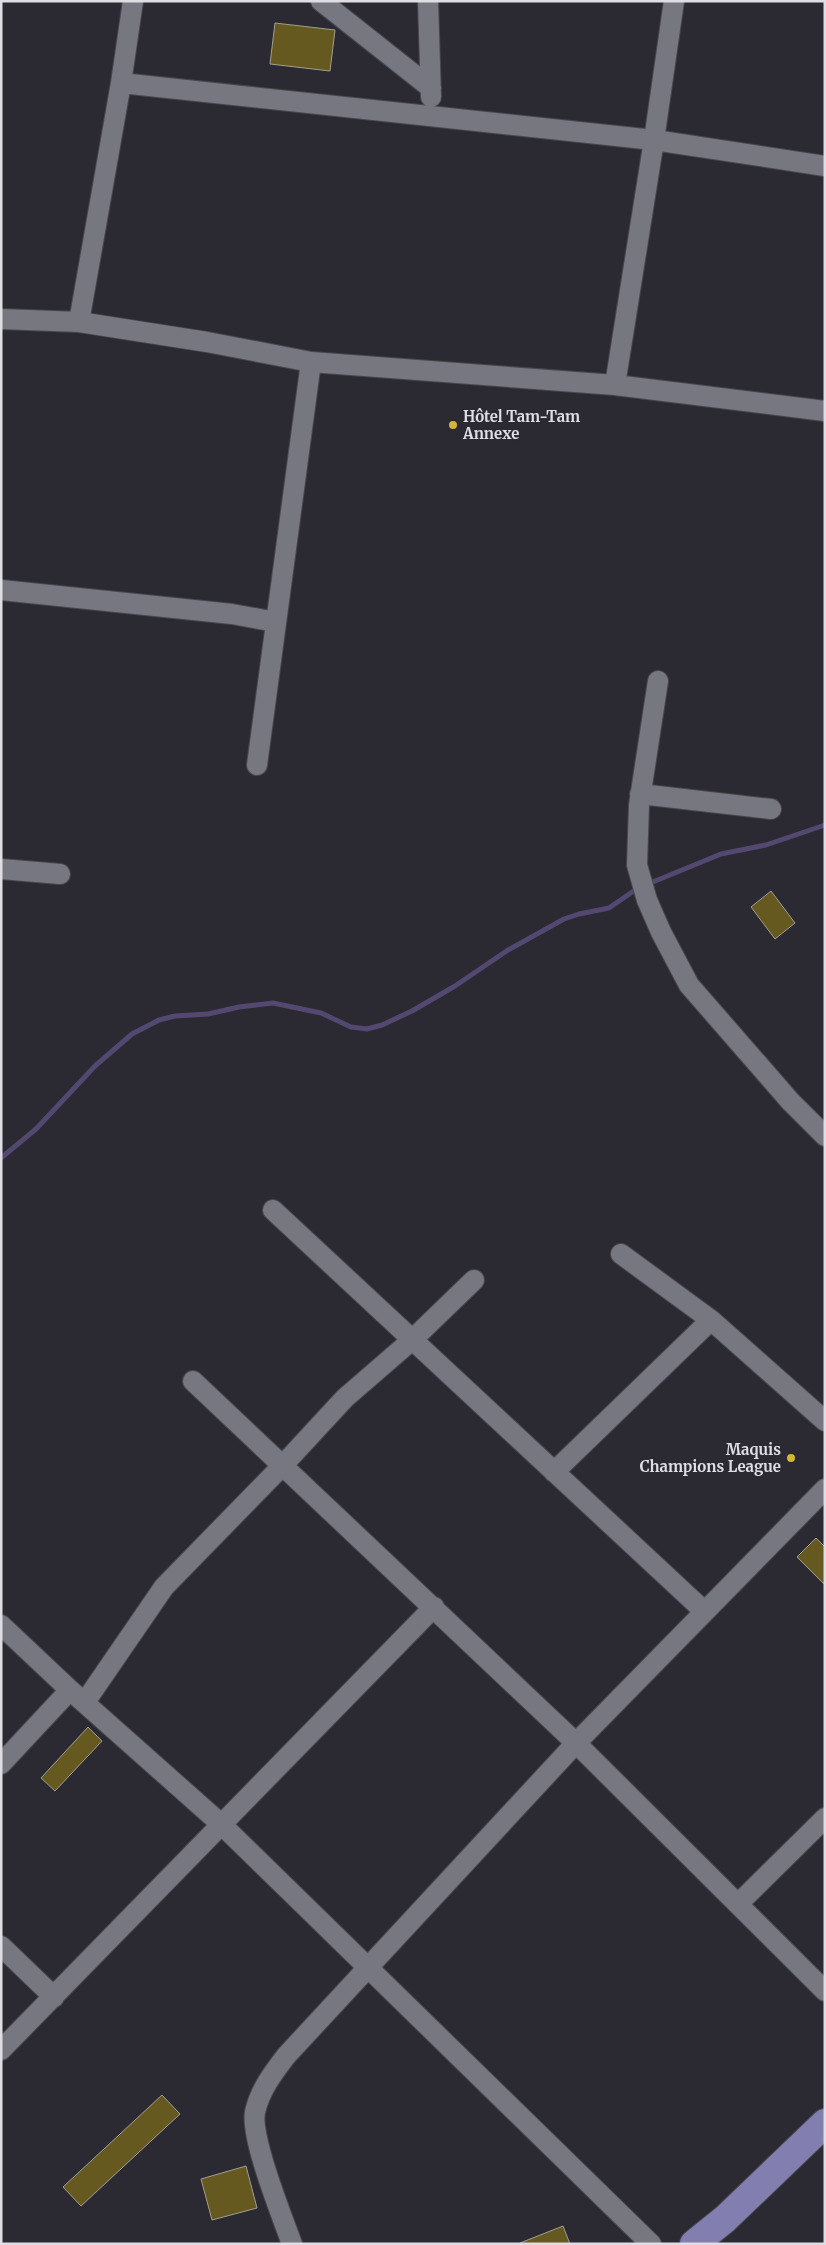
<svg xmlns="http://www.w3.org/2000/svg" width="826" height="2245" font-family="Merriweather,serif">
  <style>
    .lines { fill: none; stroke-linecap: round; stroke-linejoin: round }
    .stream { stroke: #534870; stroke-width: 5 }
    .building { fill: #66591f; stroke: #a19f94 }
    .minor-casing { stroke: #48484f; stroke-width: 22 }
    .trunk-casing { stroke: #48484f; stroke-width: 30 }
    .minor { stroke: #777781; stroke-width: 20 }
    .trunk { stroke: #827eb0; stroke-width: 28 }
    .poi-dot { fill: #d3b635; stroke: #2b2a33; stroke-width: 2 }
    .labels { text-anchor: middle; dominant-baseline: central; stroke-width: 4; stroke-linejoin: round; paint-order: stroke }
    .poi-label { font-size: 15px; font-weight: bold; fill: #dedee4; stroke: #2b2a33; text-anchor: start }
  </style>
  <rect width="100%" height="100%" fill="#2b2a33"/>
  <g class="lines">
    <!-- stream -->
    <path class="stream" d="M648,884L721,854L766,845L825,825
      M1,1158L36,1129L95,1066L132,1034L159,1020L175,1016L208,1014L239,1007L273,1003L321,1013L351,1027L367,1029L382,1025L412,1011L455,986L508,950L564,919L579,914L609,908L638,888"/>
  </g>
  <!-- building -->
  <path class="building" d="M275,23L335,30L330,71L270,64Z
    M771,891L795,923L775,939L751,907Z
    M816,1538L825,1547V1585L797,1557Z
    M88,1727L102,1741L55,1791L41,1778Z
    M162,2095L180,2114L81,2206L63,2187Z
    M246,2166L257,2208L212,2220L201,2179Z
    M563,2226L570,2244H520V2243Z"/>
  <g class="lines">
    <!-- minor casing -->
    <g class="minor-casing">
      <path id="minor" d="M321,1L431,88
        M428,1L431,97
        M121,83L133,1
        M1,319L79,322L207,342L311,362L615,385L825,411
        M79,322L121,83L654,140L825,166
        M615,385L654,140L674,1
        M1,590L232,614L276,622
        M658,681L639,805L637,865L647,900L661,932L689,985L790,1101L825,1136
        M257,765L311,362
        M640,794L771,809
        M1,869L60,874
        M273,1210L704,1611
        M621,1254L711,1320L825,1421
        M193,1381L576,1743L825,1991
        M554,1472L711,1320
        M1,1625L70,1690L221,1824L651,2244
        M85,1702L164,1587L283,1465L345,1398L412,1340L474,1280
        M1,1764L70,1690
        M738,1904L825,1818
        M1,1946L54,1997
        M1,2050L434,1607
        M292,2244C282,2216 250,2137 255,2112C260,2090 273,2073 286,2056L576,1743L825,1489"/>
    </g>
    <!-- trunk casing -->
    <g class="trunk-casing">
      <path id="trunk" d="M694,2244L725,2219L825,2123"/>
    </g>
    <!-- minor -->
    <use href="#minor" class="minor"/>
    <!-- trunk -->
    <use href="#trunk" class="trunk"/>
  </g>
  <!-- markers -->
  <g class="poi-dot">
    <circle cx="453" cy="425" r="5"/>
    <circle cx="791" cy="1458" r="5"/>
  </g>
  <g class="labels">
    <!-- poi labels -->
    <g class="poi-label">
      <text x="463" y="416">Hôtel Tam-Tam<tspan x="463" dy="17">Annexe</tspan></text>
      <text x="781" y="1449" text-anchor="end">Maquis<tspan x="781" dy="17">Champions League</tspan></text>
    </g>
  </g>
  <!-- border -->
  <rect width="826" height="2245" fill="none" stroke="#dedee4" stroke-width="5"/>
</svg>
